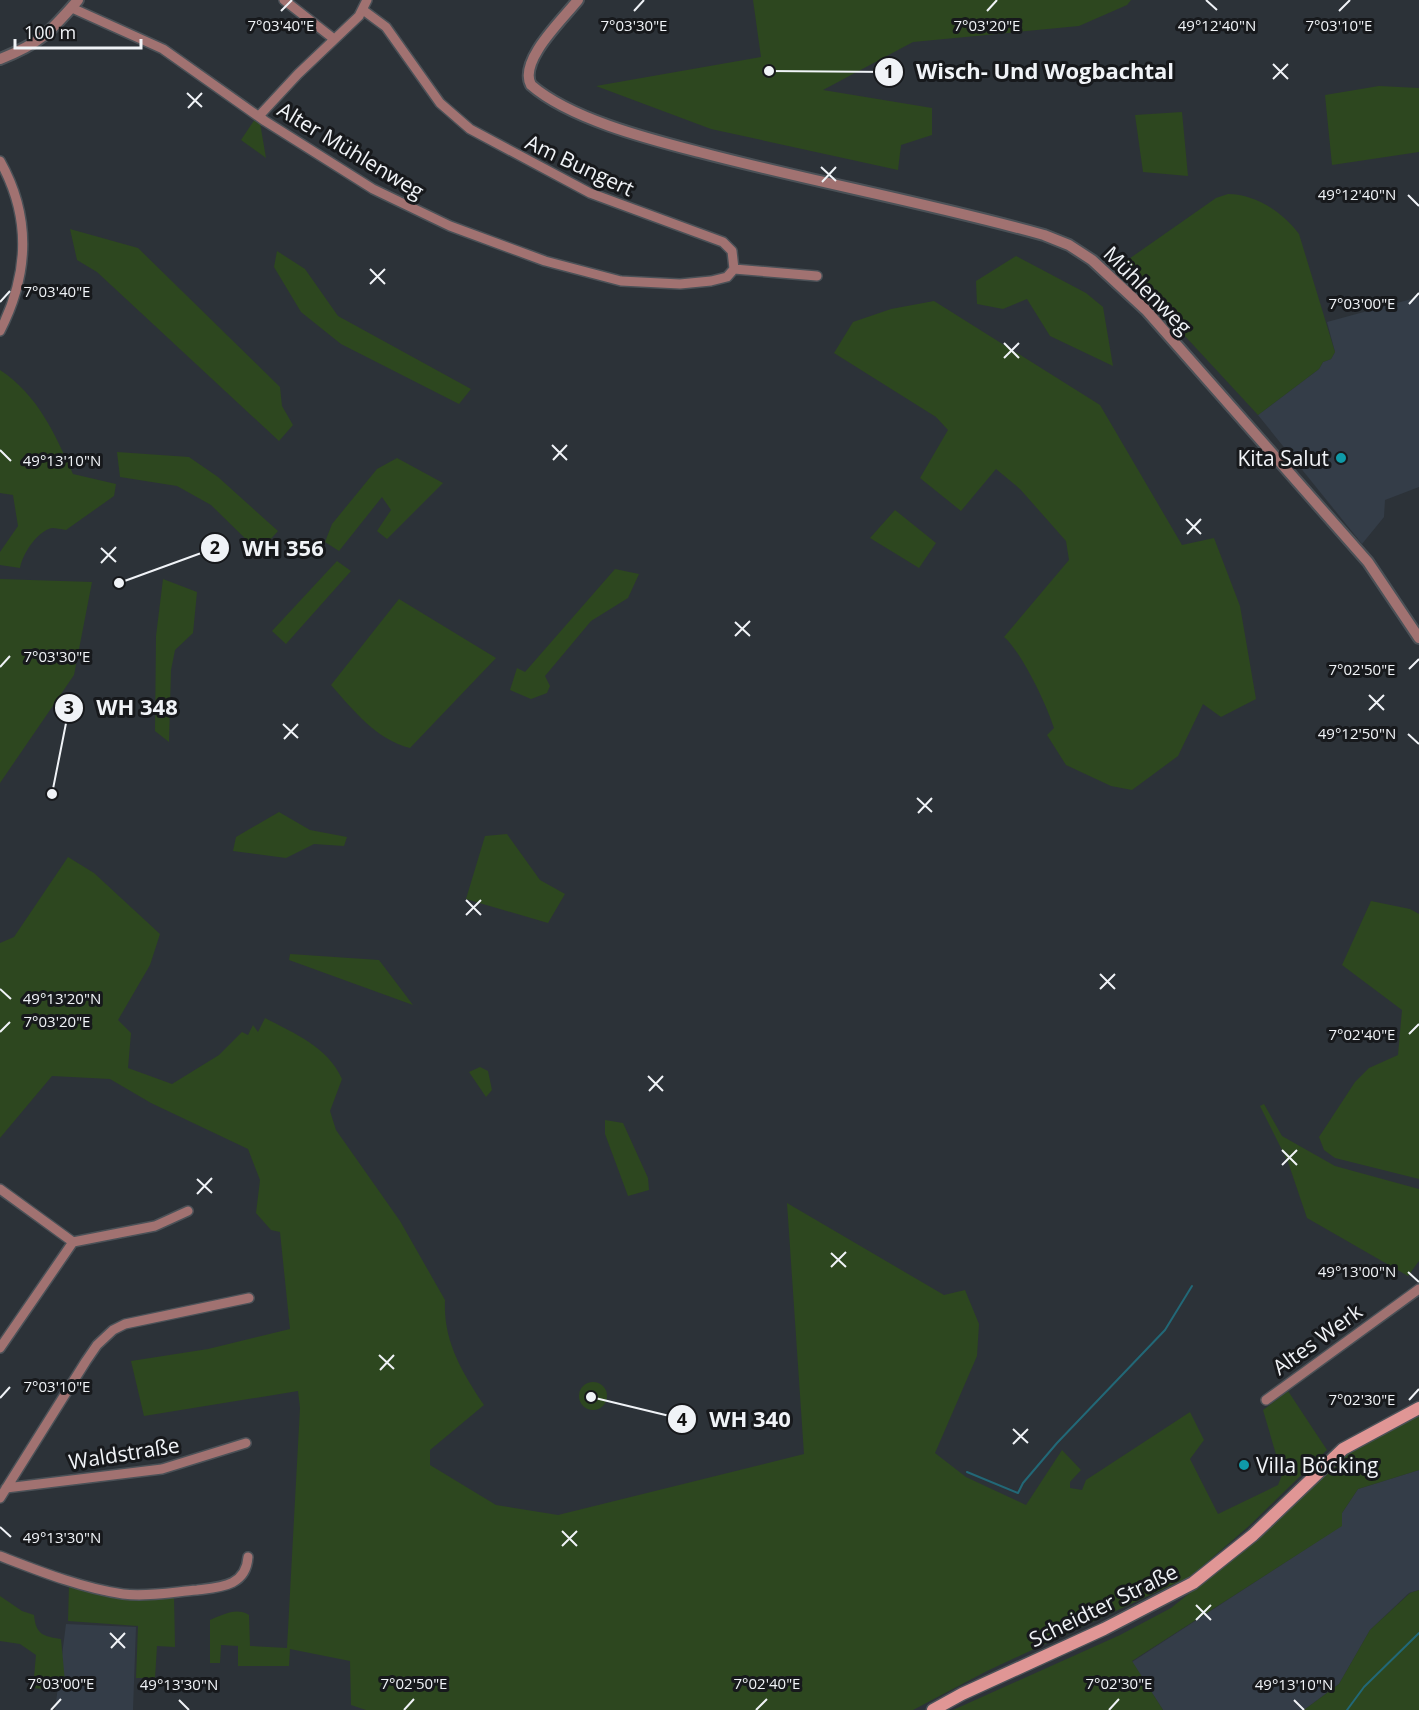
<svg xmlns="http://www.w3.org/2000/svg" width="1419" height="1710" font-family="'Open Sans',sans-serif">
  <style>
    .built { fill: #343d48 }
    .green { fill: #2d471f }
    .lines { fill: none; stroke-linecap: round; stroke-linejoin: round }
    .stream { stroke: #226877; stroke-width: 2 }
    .minor-casing { stroke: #4b5157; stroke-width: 12 }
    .tertiary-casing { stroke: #4b5157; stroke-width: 14 }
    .secondary-casing { stroke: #4b5157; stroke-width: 15 }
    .minor { stroke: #a17271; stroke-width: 9 }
    .tertiary { stroke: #a17271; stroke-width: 10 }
    .secondary { stroke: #e09695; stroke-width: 12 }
    .ticks { fill: none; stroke: #f0f3f7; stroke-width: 2 }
    .culture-dot { fill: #0f9aa8; stroke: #17191c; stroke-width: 2 }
    .labels { text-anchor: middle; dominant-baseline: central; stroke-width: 6; stroke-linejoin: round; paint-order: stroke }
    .street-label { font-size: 21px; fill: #f0f3f7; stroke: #17191c }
    .poi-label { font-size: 21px; fill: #f0f3f7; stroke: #17191c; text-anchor: end }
    .ticks-label { font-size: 15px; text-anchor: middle; fill: #f0f3f7; stroke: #17191c; stroke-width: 6; stroke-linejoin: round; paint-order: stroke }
    .leader { fill: none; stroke: #f0f3f7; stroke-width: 2 }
    .callout-dot { fill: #f0f3f7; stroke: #17191c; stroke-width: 2 }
    .mark-label { font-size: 18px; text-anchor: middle; font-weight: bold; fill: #111 }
    .callout-label { font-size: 22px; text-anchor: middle; font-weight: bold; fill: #f0f3f7; stroke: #17191c; stroke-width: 6; stroke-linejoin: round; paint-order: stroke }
  </style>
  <rect width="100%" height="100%" fill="#2c3238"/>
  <!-- built -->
  <path class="built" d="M1419,297V487L1385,500L1384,517L1362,544L1258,415L1319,369L1323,362L1331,359L1335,352L1327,322Z
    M1419,1470V1590L1409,1593L1370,1630L1339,1684L1304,1710H1163L1132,1662L1341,1526L1342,1513L1358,1489Z
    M66,1624L136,1627L133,1710H55Z"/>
  <!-- green -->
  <path class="green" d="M753,0H1131L1127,5L1079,26L913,42L823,90L932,108V135L901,145L898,170L711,129L596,86L761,57Z
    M1379,86L1419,88V152L1332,165L1325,95Z
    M1182,112L1188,176L1143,172L1135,115Z
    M255,119L260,123L266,158L241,140Z
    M1228,194C1255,194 1283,212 1299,234L1335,352L1331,359L1323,362L1319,369L1258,415L1146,294L1116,268L1216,198Z
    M70,229L138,248L280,387L282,406L293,425L279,441L97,272L77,260Z
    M277,251L305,269L338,316L471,389L459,404L341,344L301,312L274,267Z
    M1016,256L1086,293L1103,307L1113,366L1050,336L1027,299L1003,309L977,304L976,281Z
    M934,301L1100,405L1182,545L1214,538L1240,606L1256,699L1221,717L1203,704L1178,756L1132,790L1111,786L1066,765L1047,735L1054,728C1047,705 1021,651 1004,637L1069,560L1066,541L1020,489L996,469L961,511L920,478L948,430L936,417L834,353L853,322L891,309Z
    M0,370C38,395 55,434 73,474L116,484L114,496L66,530C61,529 56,528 52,528C37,531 22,555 20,568L0,565V552L18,526L13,495L0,493Z
    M117,452L189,457L218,477L278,531L259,552L211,505L177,486L120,477Z
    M397,458L443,483L387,539L377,531L391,510L382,497L339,551L325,542L332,524L377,469Z
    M895,510L936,543L919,568L870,538Z
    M337,561L351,571L286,644L272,631Z
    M615,569L639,574L628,598L591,621L545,676L550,686L547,693L531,699L510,690L517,668L525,672Z
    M0,579L92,582L74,675L0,783Z
    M163,579L197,592L193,633L175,650L171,670L169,742L155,731L156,636Z
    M399,599L496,658L410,748C377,740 353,710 331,685Z
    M279,812L310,830L347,837L344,846L314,844L286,858L233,851L236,837Z
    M507,834L540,880L565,894L548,923L466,899L485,836Z
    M68,857L94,873L160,934L150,965L118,1020L131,1033L128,1068L172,1084L219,1055L242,1032L248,1035L253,1025L258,1032L265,1018C295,1034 327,1046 342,1079L330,1111L336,1130L400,1221L445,1300C443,1341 462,1372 484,1405L430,1450V1465L496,1505L558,1515L804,1454L787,1203L944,1295L965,1290L979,1324L977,1356L935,1453L966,1477L1026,1505L1062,1450L1081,1470L1070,1482V1488L1082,1490L1086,1480L1190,1412L1204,1440L1190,1459L1218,1514L1278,1485L1282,1475L1263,1410L1288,1391L1327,1450L1249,1526L1191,1576L987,1671L913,1710H366L351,1705L350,1661L290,1649L289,1666H238V1646L221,1645L220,1663H210V1620C223,1615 236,1607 249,1615L250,1646L287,1648L300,1408L298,1391L144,1416L131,1361L208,1349L290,1329L280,1232L271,1230L256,1213L260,1180L248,1149L151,1103L110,1079L52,1076L0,1138V943L14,937Z
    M1371,901L1410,909L1419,914V1179L1335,1158L1324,1150L1319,1137L1355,1082L1369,1068L1398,1055L1402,1010L1342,965Z
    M290,954L379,960L413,1005L289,960Z
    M480,1067L488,1071L492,1090L486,1097L469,1072Z
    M1264,1104L1282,1136L1335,1166L1419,1189V1261L1408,1276L1307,1218L1288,1162L1260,1106Z
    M605,1120L623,1123L648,1178L649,1190L628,1196L605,1134Z
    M579 1396a14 14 0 1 1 28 0a14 14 0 1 1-28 0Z
    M1419,1416V1470L1358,1489L1342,1513V1526L1132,1661L1163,1710H953L1120,1635L1171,1608L1237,1555L1343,1456L1365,1440Z
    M69,1586C106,1596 137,1599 174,1596L175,1647L157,1646L155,1678H136L138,1626L68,1621Z
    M1419,1590V1710H1304L1339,1684L1370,1630L1410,1593Z
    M0,1596L22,1611L34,1615C36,1635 43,1636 61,1639L65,1682L54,1690L33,1688L36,1655L20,1644L0,1641Z"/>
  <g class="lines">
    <!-- stream -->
    <path class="stream" d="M967,1472L1018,1493L1023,1483L1057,1443L1165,1330L1192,1286
      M1347,1710L1364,1687L1419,1633"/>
    <!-- minor casing -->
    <g class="minor-casing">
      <path id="minor" d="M284,0L334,39
        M72,8L163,49L265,121L373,189L450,226L545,261L621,281L680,284L711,281L727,277L734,269
        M363,10L386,27L440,103L470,129L590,193L723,242L732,251L734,269
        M259,116L298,74L359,16L367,0
        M0,161C32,218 29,274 0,331
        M734,269L817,276
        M0,1189L73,1242
        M0,1348L73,1242L155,1226L188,1211
        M1266,1400L1419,1289
        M6,1488L162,1469L246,1443
        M0,1498L86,1361L97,1345L113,1330L125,1324L249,1298
        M0,1556C39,1571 81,1588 123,1594C147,1597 173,1592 197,1590C221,1587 246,1586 248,1557"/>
    </g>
    <!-- tertiary casing -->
    <g class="tertiary-casing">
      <path id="tertiary" d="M578,0C563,19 518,61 531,85C570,119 649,139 699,152C813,182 930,203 1044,235L1069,245L1092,260L1146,310L1368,562L1419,638
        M0,59C41,43 50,32 78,0"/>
    </g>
    <!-- secondary casing -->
    <g class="secondary-casing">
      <path id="secondary" d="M933,1710L962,1694L1104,1629L1193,1583L1253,1535L1343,1449L1419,1408"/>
    </g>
    <!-- minor -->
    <use href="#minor" class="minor"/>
    <!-- tertiary -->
    <use href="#tertiary" class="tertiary"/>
    <!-- secondary -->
    <use href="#secondary" class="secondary"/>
  </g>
  <!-- ticks -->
  <path class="ticks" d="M1206,0L1217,10M281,11L292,0M634,11L644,0M987,11L997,0M1339,11L1350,0M1273,64L1288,79M1273,79L1288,64M187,93L202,107M188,108L202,93M821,167L836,181M822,182L836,167M1408,195L1419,206M370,269L385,284M370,284L385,269M0,302L10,291M1409,304L1419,293M1004,343L1019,358M1004,358L1019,343M552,445L567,460M0,450L11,461M553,460L567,445M1186,519L1201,534M1187,534L1201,519M101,548L116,562M101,563L116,547M735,622L750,636M735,636L750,621M0,667L10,656M1409,669L1419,659M1369,695L1384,710M1369,710L1384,695M283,724L298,738M1408,734L1419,744M284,739L298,724M917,798L932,812M918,813L932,798M466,900L481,915M466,915L481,900M1100,974L1115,989M0,989L11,999M1100,989L1115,974M0,1032L10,1022M1409,1034L1419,1024M648,1076L663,1091M649,1091L663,1076M1282,1150L1297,1165M1282,1165L1297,1150M197,1179L212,1193M197,1194L212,1178M831,1253L846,1267M831,1267L846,1252M1408,1272L1419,1282M379,1355L394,1369M380,1370L394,1355M0,1398L10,1387M1409,1400L1419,1389M1013,1429L1028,1443M1013,1444L1028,1429M0,1527L11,1537M562,1531L577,1546M562,1546L577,1531M1196,1605L1211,1620M1196,1620L1211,1605M110,1633L125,1648M111,1648L125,1633M179,1700L189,1710M1294,1700L1304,1710M51,1710L61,1699M404,1710L414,1699M756,1710L767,1699M1109,1710L1119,1699"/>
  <!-- markers -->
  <g class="culture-dot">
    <circle cx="1341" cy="458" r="6"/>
    <circle cx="1244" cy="1465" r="6"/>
  </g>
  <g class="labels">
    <!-- street labels -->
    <g class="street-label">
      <text transform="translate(351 150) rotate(31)">Alter Mühlenweg</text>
      <text transform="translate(580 165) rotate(25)">Am Bungert</text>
      <text transform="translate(1148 290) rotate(45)">Mühlenweg</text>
      <text transform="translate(1317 1339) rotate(-36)">Altes Werk</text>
      <text transform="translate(124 1453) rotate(-9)">Waldstraße</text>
      <text transform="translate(1103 1605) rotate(-26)">Scheidter Straße</text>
    </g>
    <!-- poi labels -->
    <g class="poi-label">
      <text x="1329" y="458">Kita Salut</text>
      <text x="1256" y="1465" text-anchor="start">Villa Böcking</text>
    </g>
  </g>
  <g class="ticks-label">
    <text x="1217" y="31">49°12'40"N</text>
    <text x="634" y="31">7°03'30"E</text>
    <text x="281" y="31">7°03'40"E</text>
    <text x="987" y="31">7°03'20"E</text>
    <text x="1339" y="31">7°03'10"E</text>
    <text x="1357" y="200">49°12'40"N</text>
    <text x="57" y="297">7°03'40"E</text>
    <text x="1362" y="309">7°03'00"E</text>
    <text x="62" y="466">49°13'10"N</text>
    <text x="57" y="662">7°03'30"E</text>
    <text x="1362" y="675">7°02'50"E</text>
    <text x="1357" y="739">49°12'50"N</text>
    <text x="62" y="1004">49°13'20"N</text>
    <text x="57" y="1027">7°03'20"E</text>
    <text x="1362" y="1040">7°02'40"E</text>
    <text x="1357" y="1277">49°13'00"N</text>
    <text x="57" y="1392">7°03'10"E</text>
    <text x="1362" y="1405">7°02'30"E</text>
    <text x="62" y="1543">49°13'30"N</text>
    <text x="61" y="1689">7°03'00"E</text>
    <text x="414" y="1689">7°02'50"E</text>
    <text x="767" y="1689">7°02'40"E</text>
    <text x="1119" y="1689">7°02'30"E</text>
    <text x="179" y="1690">49°13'30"N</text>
    <text x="1294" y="1690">49°13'10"N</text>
  </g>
  <!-- callouts -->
  <path class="leader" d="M769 71L889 72M119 583L215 548M52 794L69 708M591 1397L682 1419"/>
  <g class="callout-dot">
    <circle cx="769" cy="71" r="6"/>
    <circle cx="119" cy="583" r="6"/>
    <circle cx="52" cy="794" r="6"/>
    <circle cx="591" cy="1397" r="6"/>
    <circle cx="889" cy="72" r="15"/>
    <circle cx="215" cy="548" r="15"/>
    <circle cx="69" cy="708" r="15"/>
    <circle cx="682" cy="1419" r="15"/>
  </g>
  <g class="mark-label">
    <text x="889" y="78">1</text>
    <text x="215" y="554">2</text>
    <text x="69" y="714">3</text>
    <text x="682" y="1426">4</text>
  </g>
  <g class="callout-label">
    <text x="1045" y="79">Wisch- Und Wogbachtal</text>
    <text x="283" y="556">WH 356</text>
    <text x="137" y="715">WH 348</text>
    <text x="750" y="1427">WH 340</text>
  </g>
  <!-- scale -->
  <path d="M15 39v9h126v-9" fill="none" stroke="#f0f3f7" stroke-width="3"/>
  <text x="24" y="39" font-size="18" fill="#f0f3f7" stroke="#17191c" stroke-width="4.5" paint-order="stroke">100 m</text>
</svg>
